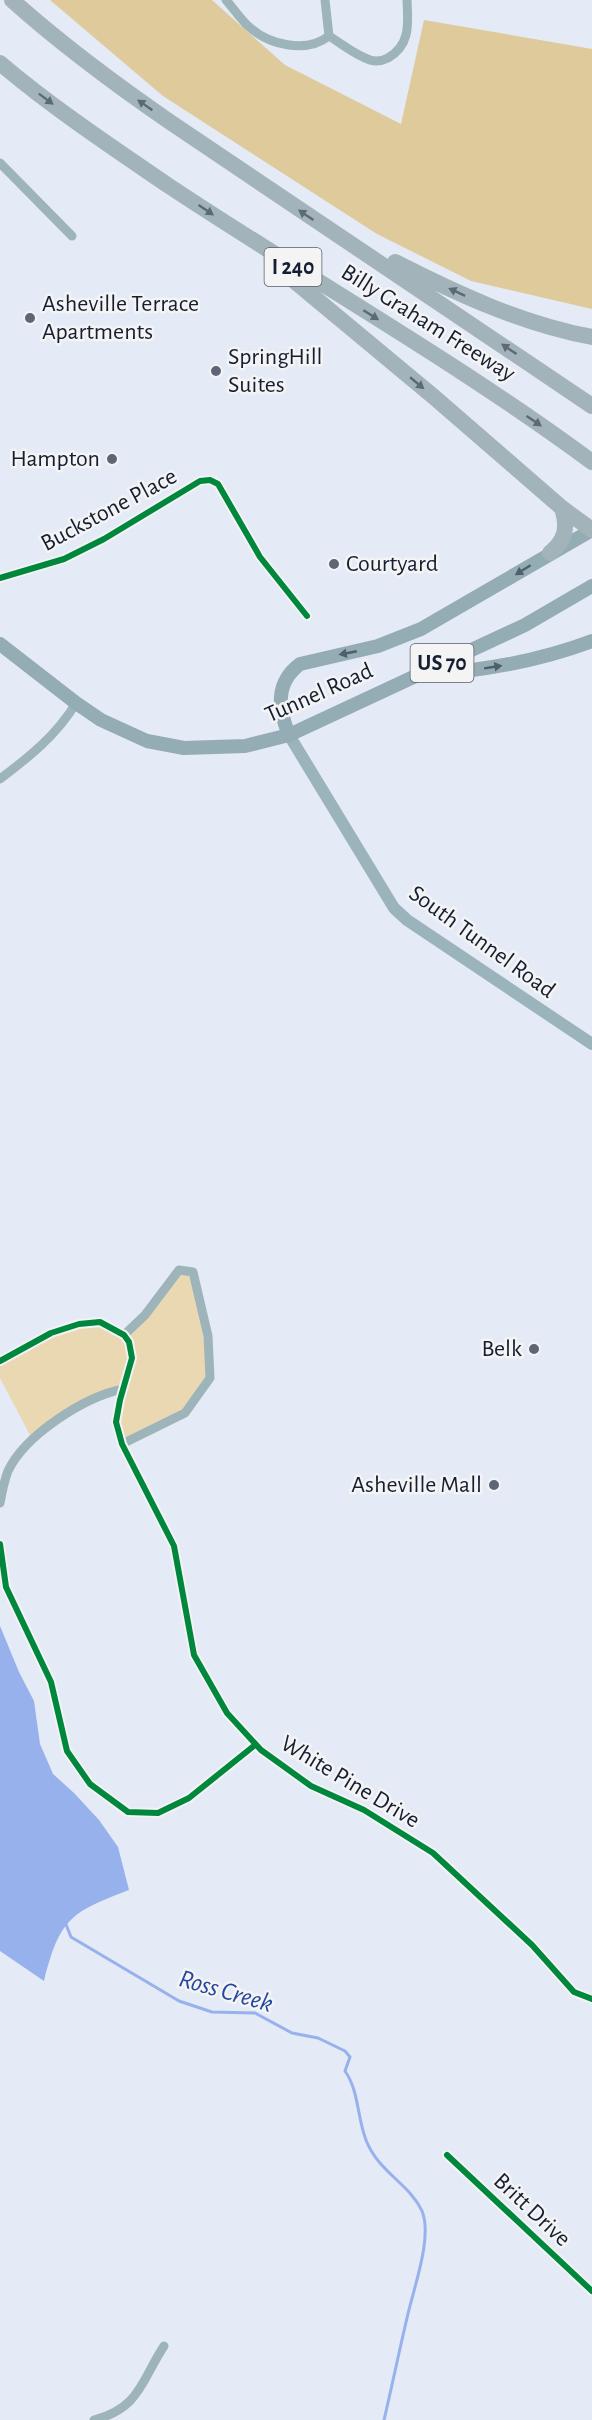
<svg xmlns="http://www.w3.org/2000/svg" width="592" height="2420" font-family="'Alegreya Sans',sans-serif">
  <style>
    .green { fill: #ead8b3 }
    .forest { fill: #deca9b }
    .water { fill: #97b1ec }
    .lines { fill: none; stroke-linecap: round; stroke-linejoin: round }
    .stream { stroke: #97b1ec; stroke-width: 3 }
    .street { stroke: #9db4ba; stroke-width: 9 }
    .secondary { stroke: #9bb3ba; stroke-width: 12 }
    .primary { stroke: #94acb3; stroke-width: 14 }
    .highway { stroke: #a2b4ba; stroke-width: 16 }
    .cycleway-casing { stroke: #f4f4f4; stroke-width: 10 }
    .cycleway { stroke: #00873e; stroke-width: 6 }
    .oneway { fill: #5c6976 }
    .oneway2 { fill: #4e5e6c }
    .poi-dot { fill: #5d6577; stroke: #f4f4f4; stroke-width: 2 }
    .labels { text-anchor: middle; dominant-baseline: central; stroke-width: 5; stroke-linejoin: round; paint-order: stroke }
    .shield { fill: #f4f4f4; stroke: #585e6c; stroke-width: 1.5 }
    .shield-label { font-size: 22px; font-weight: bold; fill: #151e32 }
    .poi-label { font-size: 24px; fill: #151e32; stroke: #f4f4f4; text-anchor: start }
    .street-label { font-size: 24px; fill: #151e32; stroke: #f4f4f4 }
    .water-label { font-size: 26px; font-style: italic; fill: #2547a2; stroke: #f4f4f4 }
  </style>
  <rect width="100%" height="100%" fill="#e4eaf6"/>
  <!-- green -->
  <path class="green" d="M179,1270L193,1272L210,1378L185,1413L122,1444L116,1422L123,1390L82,1405L32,1439L0,1378V1361L51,1333L100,1322L124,1335Z"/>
  <!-- forest -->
  <path class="forest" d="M50,0H212L285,65L401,124L424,20L592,49V309L471,281L377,234L163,96Z"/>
  <!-- water -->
  <path class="water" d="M0,1626L19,1672L34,1701L40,1744L53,1774L74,1793L99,1820L118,1847L129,1890C71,1912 60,1918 44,1981L0,1951Z"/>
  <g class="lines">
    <!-- stream -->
    <path class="stream" d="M65,1922L71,1937L179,2001L212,2012L255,2013L292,2033L318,2038L345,2051L350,2057L345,2071C359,2091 357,2117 366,2140C378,2172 410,2184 422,2211C433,2237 413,2290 407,2318C399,2352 392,2386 384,2420"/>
    <!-- street -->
    <path class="street" d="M226,0C233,8 240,18 247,25C268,45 306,54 329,36L325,0
      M329,36C342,44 355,55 370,60C376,62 382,61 388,58C411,45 408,23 407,0
      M0,163L72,236
      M0,578L64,559L104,539L200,481L210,480L218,484L260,557L307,616
      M0,779C29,757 57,735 76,703
      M0,1361L51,1333L79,1324L100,1322L124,1335L129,1342L132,1358L120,1400L116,1422L122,1444L174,1546L194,1655L227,1713L261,1750L311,1786L364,1810L433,1853L532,1945L574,1992L592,1999
      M122,1444L185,1413L210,1378L208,1336L193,1272L179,1270L145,1315L124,1335
      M0,1503C2,1492 4,1481 8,1471C25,1435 84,1397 123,1389
      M0,1544L6,1587L51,1682L67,1751L90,1784L128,1812L158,1813L189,1798L255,1745
      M447,2155L592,2291
      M94,2420C140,2408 141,2381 164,2346"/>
    <!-- secondary -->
    <path class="secondary" d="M289,735L394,908L407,920L592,1044"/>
    <!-- primary -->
    <path class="primary" d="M0,644L76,703L101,720L147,741L184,748L245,746L289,735L525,625L592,586
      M422,675C481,671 537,662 592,641
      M289,735C278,708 275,683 300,664L378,646L421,629L592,530"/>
    <!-- highway -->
    <path class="highway" d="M12,0C62,45 115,84 170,122L592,406
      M0,63C53,108 112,147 169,186C309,279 457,362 592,462
      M395,262C458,294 522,324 592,337
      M280,269L434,397L562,508L592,530
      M550,553C566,540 568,527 562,508"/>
    <!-- cycleway casing -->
    <g class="cycleway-casing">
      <path id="cycleway" d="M0,578L64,559L104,539L200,481L210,480L218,484L260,557L307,616
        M0,1361L51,1333L79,1324L100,1322L124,1335L129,1342L132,1358L120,1400L116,1422L122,1444L174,1546L194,1655L227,1713L261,1750L311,1786L364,1810L433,1853L532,1945L574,1992L592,1999
        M0,1544L6,1587L51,1682L67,1751L90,1784L128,1812L158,1813L189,1798L255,1745
        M447,2155L592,2291"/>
    </g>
    <!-- cycleway -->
    <use href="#cycleway" class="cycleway"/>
  </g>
  <!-- one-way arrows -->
  <defs><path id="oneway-solid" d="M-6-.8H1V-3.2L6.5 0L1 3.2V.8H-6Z" transform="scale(1.5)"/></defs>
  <g class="oneway">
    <use href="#oneway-solid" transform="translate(46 99) rotate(37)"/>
    <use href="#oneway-solid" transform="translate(145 105) rotate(-145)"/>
    <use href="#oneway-solid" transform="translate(206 210) rotate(34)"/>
    <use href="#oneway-solid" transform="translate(306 215) rotate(-146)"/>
    <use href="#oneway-solid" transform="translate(457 292) rotate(-155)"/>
    <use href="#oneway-solid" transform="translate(371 315) rotate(32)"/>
    <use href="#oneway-solid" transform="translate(509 349) rotate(-146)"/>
    <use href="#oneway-solid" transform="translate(417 383) rotate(40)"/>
    <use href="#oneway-solid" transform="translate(534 421) rotate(34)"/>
  </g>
  <g class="oneway2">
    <use href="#oneway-solid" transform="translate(523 570) rotate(148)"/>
    <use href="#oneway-solid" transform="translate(348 653) rotate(169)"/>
    <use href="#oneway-solid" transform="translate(493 667) rotate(-9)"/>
  </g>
  <!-- markers -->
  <g class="poi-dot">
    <circle cx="30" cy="318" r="6"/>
    <circle cx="216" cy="371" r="6"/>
    <circle cx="112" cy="459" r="6"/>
    <circle cx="334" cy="564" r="6"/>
    <circle cx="534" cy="1349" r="6"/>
    <circle cx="494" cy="1485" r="6"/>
  </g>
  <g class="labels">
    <!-- shield labels -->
    <g class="shield">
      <rect x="264.5" y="248" width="57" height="38" rx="4.5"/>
      <rect x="410.5" y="644" width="63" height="38" rx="4.5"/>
    </g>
    <g class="shield-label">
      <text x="293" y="267">I 240</text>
      <text x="442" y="663">US 70</text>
    </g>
    <!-- poi labels -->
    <g class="poi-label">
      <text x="42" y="304">Asheville Terrace<tspan x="42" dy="28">Apartments</tspan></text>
      <text x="228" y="357">SpringHill<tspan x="228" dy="28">Suites</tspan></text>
      <text x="100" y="459" text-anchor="end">Hampton</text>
      <text x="346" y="564">Courtyard</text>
      <text x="522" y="1349" text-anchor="end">Belk</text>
      <text x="482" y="1485" text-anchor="end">Asheville Mall</text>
    </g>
    <!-- street labels -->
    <g class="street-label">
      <text transform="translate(428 323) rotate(32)">Billy Graham Freeway</text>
      <text transform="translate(109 510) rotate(-28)">Buckstone Place</text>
      <text transform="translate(319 693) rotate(-24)">Tunnel Road</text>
      <text transform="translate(482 942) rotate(36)">South Tunnel Road</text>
      <text transform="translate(350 1782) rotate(31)">White Pine Drive</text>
      <text transform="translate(532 2210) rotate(43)">Britt Drive</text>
    </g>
    <!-- water labels -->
    <g class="water-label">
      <text transform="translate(226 1991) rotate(16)">Ross Creek</text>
    </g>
  </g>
</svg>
